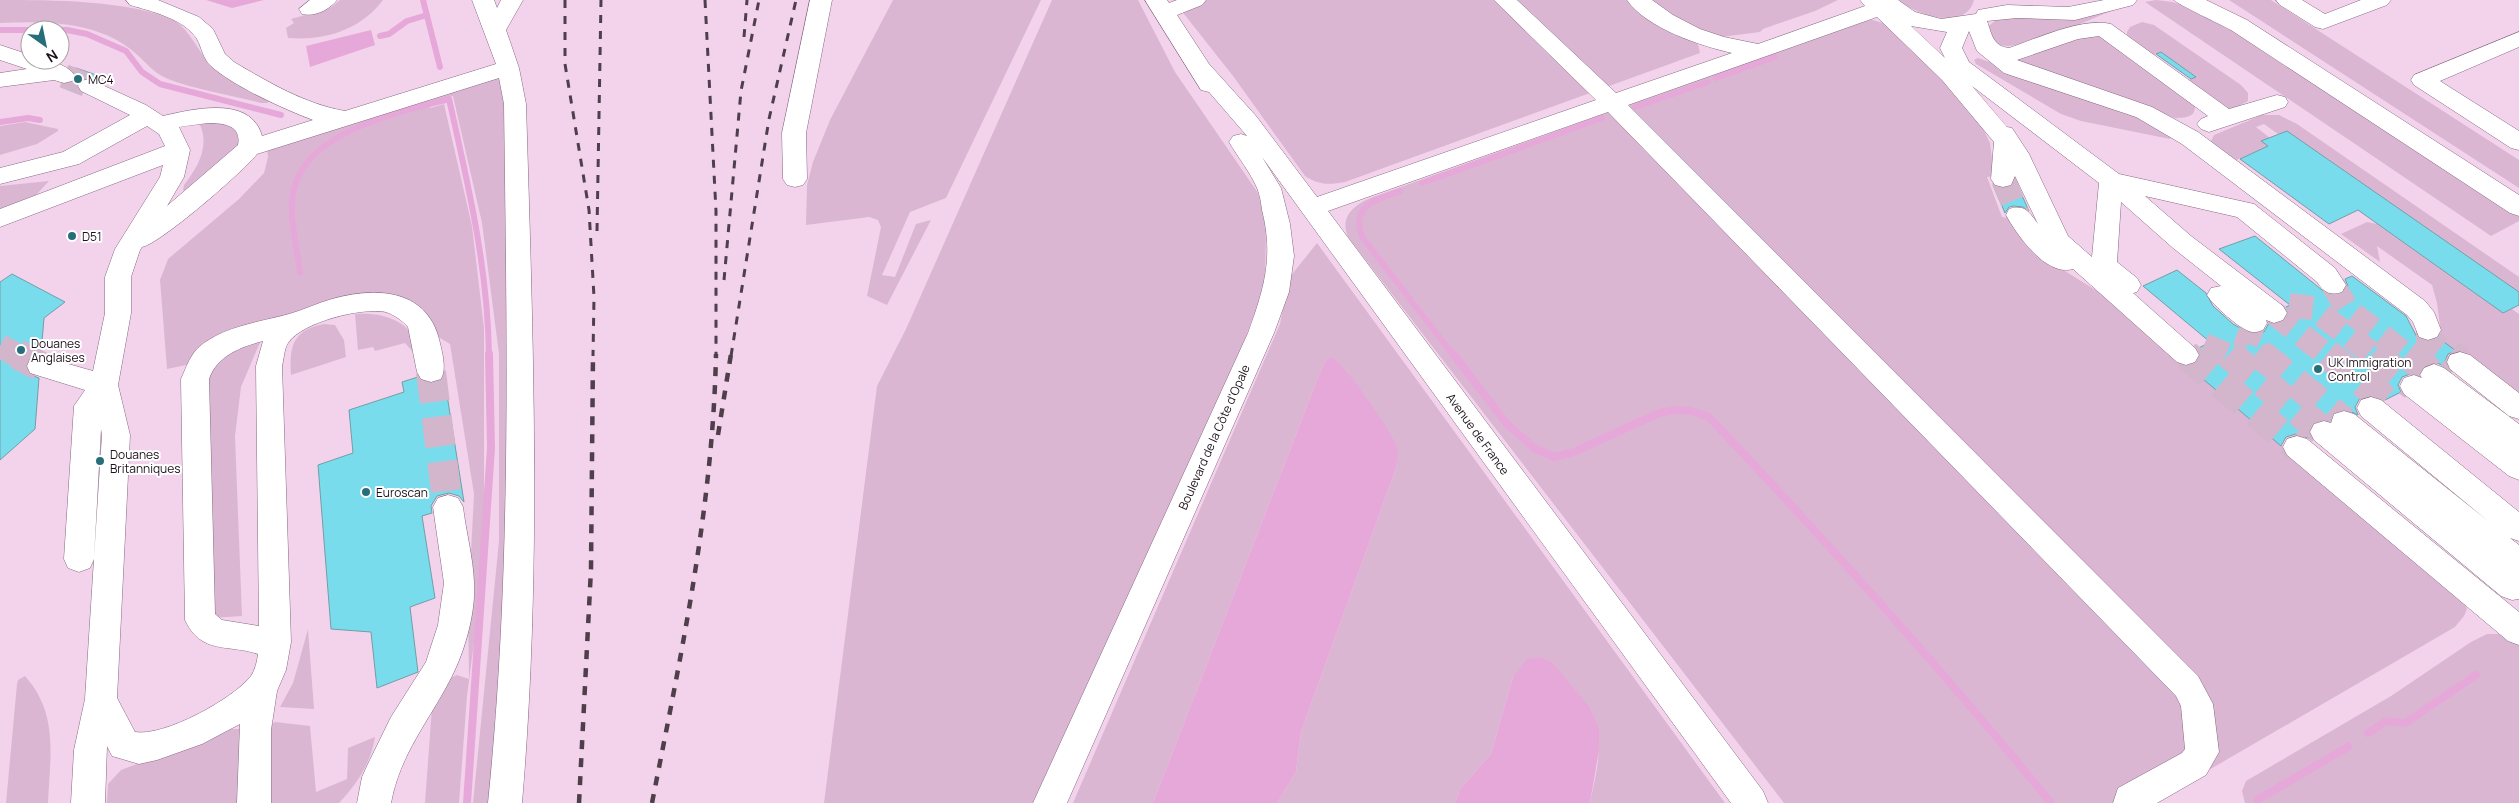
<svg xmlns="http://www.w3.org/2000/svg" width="2519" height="803" font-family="Manrope,sans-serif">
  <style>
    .green { fill: #dbb6d3 }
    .water { fill: #e6a8d9 }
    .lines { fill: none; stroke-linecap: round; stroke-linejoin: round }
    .stream-far1 { stroke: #e6a8d9; stroke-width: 6 }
    .stream { stroke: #e6a8d9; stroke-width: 8 }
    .building { fill: #79dced; stroke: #729ea5 }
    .minor-tunnel-far1 { stroke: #d3b6cc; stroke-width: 24; stroke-dasharray: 24 12; stroke-linecap: butt }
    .minor-tunnel { stroke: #d3b6cc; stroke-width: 30; stroke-dasharray: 30 15; stroke-linecap: butt }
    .minor-casing { stroke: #85697f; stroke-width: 1 }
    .minor { fill: #fff; fill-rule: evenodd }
    .rail-far1 { stroke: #4f3f4b; stroke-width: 3; stroke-dasharray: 8 8; stroke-linecap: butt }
    .rail { stroke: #4f3f4b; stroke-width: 4.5; stroke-dasharray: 9 9; stroke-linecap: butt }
    .poi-dot { fill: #266e79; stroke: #fff; stroke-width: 2 }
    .labels { text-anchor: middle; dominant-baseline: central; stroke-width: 4; stroke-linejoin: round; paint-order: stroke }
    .poi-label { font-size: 12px; fill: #1d121a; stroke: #fff; text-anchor: start }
    .street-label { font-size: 12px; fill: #1d121a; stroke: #fff }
  </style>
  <rect width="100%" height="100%" fill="#f3d3ec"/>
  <!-- green -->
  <path class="green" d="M0,0C53,0 130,0 175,21C190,31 197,49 209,63C218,73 257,91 271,100L267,103H261C230,95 197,90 168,79C152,73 143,58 129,48C93,21 43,21 0,23Z
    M340,0H383C361,30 324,41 288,38L286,28L294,23L291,19L330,8Z
    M893,0H1041L946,198L910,212L882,275L895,277L916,224L931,220L887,305L867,296L881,227L878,220L869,217L806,225L807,185L813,162L830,120Z
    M1052,0H1138L1175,72L1258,193L1266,226L1265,285L1242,347L1039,803H824L877,386L906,329Z
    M1173,0H1630L1666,29L1698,44L1700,53L1345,182C1330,185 1318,185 1305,176L1233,76Z
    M1649,0H1838L1815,11L1763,29L1760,32L1721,37L1694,30Z
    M1899,0H1974C1966,32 1915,15 1899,0Z
    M2156,0L2172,2L2203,10L2519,211V221L2491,236L2145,2Z
    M2229,0H2271L2519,160V188Z
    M2118,8C2096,17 2020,52 2001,45C1993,42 1990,36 1986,28L2000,17Z
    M1872,20L1887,24L1900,33L1978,118L1990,143L1994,176L1987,177L2002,217L2013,219L2038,250L2065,271L2113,301L2463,601L2467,609L2464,616L2455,627L2152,803H1784L1348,237C1339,216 1355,204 1373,197L1863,21Z
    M2142,22L2154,25L2241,85L2248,93V101L2234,109H2227L2187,81L2195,76L2161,52L2151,56L2127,37V32L2130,27Z
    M2082,35L2102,37L2194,102C2198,117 2187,118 2175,118L2012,60Z
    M1978,58L2122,107L2171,135L2170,139L2081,121L2061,114L1976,64L1974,60Z
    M499,74L508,105L511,375L505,579L491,803H473L499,541V354L482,223L453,96L428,103L430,108L444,104L472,226L484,328V510L478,612L467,696L459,803H425L432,707L444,681L457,675L469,679L468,612L474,494L450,344L430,332L424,314L335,300L217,337L191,364L167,369L160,280L168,259L239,199L264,173L268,157L267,147Z
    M2262,115H2279L2297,124L2519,277V292L2287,131L2278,134L2264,124L2256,127L2270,138L2262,141L2268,146L2232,162L2210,143L2214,135Z
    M25,122L58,129V131L37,144L0,155V126Z
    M203,122C221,123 242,121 238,146L185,192L183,190L184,185C197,168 210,147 200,125Z
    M49,181L36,195L0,209V186Z
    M2367,222L2377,224L2503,313L2512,309L2519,314V399L2442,341L2437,303L2432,285L2377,246L2380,262L2341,234Z
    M1317,243L1725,803H1590C1597,768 1605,744 1591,709L1513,677L1491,754L1460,789L1455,803H1277L1296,772L1301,732L1396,468L1397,457L1327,359L1323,365L1153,803H1073L1280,324L1289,278Z
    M355,314C383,312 410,320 420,349L412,351L405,343L375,351L373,347L358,350Z
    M324,324L335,325L344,340L346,357L291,375C289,346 293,330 324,324Z
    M264,333L241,387L235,436L242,616L212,618L202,379L211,362Z
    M308,629L314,709L280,707L293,683Z
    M2487,634H2500L2519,644V803H2245L2242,791L2246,781L2391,696L2471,642Z
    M25,676C59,714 50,756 48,803H6L17,684L18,680Z
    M275,722L310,726L316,792L347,779L348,748L375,737C371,763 357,784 339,803H271L269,727Z
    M229,729H240L242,737V803H107L108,784L121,770Z"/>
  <!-- water -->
  <path class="water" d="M206,0H264L232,8Z
    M371,30L375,45L310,67L306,46Z
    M1332,358C1343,362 1392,432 1396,445C1399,452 1397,461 1396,468L1301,732L1296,772L1277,803H1153L1323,365L1327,359Z
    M1541,657L1553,663L1591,709L1599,729V750L1590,803H1455L1460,789L1491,754L1513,677L1527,659Z"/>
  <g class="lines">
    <!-- stream-far1 -->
    <path class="stream-far1" d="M423,0L440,67
      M0,30H67L87,34L126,51L142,72L160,84L281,115
      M380,36L389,34L407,21L427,15
      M1716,78L1775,57
      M1635,107L1708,82
      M0,122L28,118L40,120
      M1422,183L1602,118
      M1400,191C1375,201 1351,204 1362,237L1454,356
      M300,273C297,246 287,212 295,185C312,130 400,112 449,99C468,184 488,268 489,356"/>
    <!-- stream -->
    <path class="stream" d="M1453,354L1507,424L1534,448L1554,457L1574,452L1659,413L1674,410L1691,411L1709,417C1827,542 1942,669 2051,803
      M2368,733L2386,721L2405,723L2476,675
      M2257,800L2348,747
      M467,803L491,448L489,354"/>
  </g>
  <!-- building -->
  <path class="building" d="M2161,52L2196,77L2191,79L2156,54Z
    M76,68L102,77L97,80L89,77L81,79L76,85L78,90L63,85L74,82L77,76L73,70Z
    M2287,131L2519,292V305L2503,313L2358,210L2329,224L2240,159L2268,146L2261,141Z
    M2015,180L2029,211L2023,207L2014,206L2009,207L2005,213L1993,185L2003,189L2011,187Z
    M2255,236L2327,294H2342L2348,286L2345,279L2352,276L2406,316L2418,339L2429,342L2439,338L2456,351L2448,354L2445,361L2448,368L2435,362L2423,366L2418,375L2413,373L2402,377L2398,385L2401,392L2385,400L2372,395L2360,398L2355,407L2358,415L2345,409L2333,412L2330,421L2323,419L2312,423L2308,431L2311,439L2296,434L2286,437L2281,446L2188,366L2196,364L2201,356L2197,349L2210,342L2143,286L2177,270L2206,293L2213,306L2233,324L2251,334L2264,332L2269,323L2275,325L2285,321L2289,314L2286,307L2290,305L2219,249Z
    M12,274L65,302L44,318L41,354L29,357L25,365L28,374L39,378L35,429L0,460V282Z
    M444,376L464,502L459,496L449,493L437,496L431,506L432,513L422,516L435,598L410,607L418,672L377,688L371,632L331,629L318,465L353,453L349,410L404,392L402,382L418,377L420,381L432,384L442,381Z"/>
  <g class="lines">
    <!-- minor-tunnel-far1 -->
    <path class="minor-tunnel-far1" d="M64,76L89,86
      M2003,179L2018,215
      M2333,285L2348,310L2408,356
      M2289,305L2313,308L2375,356
      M2274,313L2328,356
      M2254,323L2246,343L2262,356
      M2428,330V338L2451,356
      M2204,345L2230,356
      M0,346L19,356"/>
    <!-- minor-tunnel -->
    <path class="minor-tunnel" d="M17,354L40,366
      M2229,354L2324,432
      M2260,354L2344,422
      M2327,354L2385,400
      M2373,354L2414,386
      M2407,354L2434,375
      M2450,354L2460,362
      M2186,355L2297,447
      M431,372L448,507"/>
    <!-- minor casing -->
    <g class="minor-casing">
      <path id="minor" d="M126,0H158L199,17L213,29L225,54L234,62C268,82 305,104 345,111L496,64L472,0H494L497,8L501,0H523L506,30L519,68L526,104C533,338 542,569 522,803H488C512,570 507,338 504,104L499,78L257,154C244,171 160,244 142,247L140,250L131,277V313L118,385L130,435L117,698L135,732C164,737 233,699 251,676C255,670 257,662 258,654C229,644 201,655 185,620L181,379C186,368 189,358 197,349C220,327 260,322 289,314C304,310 317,303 332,299C374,287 426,288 439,339C442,352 447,368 441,379L431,382L421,379L417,372L408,327C402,320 394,315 386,312C362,307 302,322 288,343C284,349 284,359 282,366L291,642L286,670L277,691L271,730V803H237L240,724L202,744L157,760L139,764L112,756L107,746L105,803H71L74,750L85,699L94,559L90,568L79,572L68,568L64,559L74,406L85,390L30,373L27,366L30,359L40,356L93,371L105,313V277L115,249L160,177L163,165L0,227V209L165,146L159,134L147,126L79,164L0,184V168L63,152L130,115L81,91L78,86L81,81L89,79L146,105L163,116C193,109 251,95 262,136L313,120C286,110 233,86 211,66C203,59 202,48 197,39C185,19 150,11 130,5ZM208,123C223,123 242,125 238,145L167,206L184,177L190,150L179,127ZM263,341L256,366L259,626L222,620L215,614L209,379C217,356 240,347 263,341ZM101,429L102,435L94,558Z
        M310,0H337C329,10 315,17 302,14L299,9Z
        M810,0H832L806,133L807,179L803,185L795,187L787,185L783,179L782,133Z
        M1145,0H1167L1169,3L1177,0H1206L1202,5L1177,15L1209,64L1256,116L1317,197L1596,100L1494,0H1517L1616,93L1732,53C1701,46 1646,28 1627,0H1652L1673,15L1700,29L1724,37L1758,44L1865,6L1860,0H1898L1915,12L1941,19L1976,14L1978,10L2007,5L2068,7L2104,0H2137L2133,5L2075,20L2017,18L1987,21C1992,35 1993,46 2009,48C2036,39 2082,17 2111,24L2229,109L2277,95L2285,97L2288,102L2285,107L2209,132L2201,129L2197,124L2201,119L2208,116L2099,36L2078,39L2017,60L2152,107L2198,132L2425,301L2434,312L2441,330L2437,337L2428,340L2419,337L2413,322L2407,315L2182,144L2136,117L2004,73L1977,51L1969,31L1962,48L1969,62L2119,174L2254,204L2335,268L2346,285L2342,292C2329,296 2324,292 2317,282L2237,217L2145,196L2191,236L2283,306L2287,313L2283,320L2274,323L2266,320L2267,323L2263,330C2259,331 2256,333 2252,332C2240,330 2213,305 2207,295L2211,288L2221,286L2173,248L2121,202L2117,262L2137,278L2141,285L2137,292L2133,293L2195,348L2199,355L2195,362L2186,365L2177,362L2073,269C2046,277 2017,235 2006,215L2009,209C2025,204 2029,212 2038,224L2015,176L2011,185L2003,187L1995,185L1991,179L1994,142L1942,80L1877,17L1628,105L2198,676L2213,704L2219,752L2206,775L2157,803H2113L2118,788L2182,753L2185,749L2181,706L2176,696L1608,112L1328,211L1763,791L1768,803H1731L1262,157L1281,188L1290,224L1294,256L1289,292L1274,333L1067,803H1033L1248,333C1264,289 1274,257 1262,210C1261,203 1260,195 1257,188C1250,172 1238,157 1229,142L1233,136L1241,134L1247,136L1209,92L1201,90ZM1911,26L1947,32L1940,48L1945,58ZM1972,86L2099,183L2092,257L2068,236L2029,154L2012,128L2007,127Z
        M2174,0H2206L2247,20L2519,195V216L2510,213L2231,30C2222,25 2177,4 2174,0Z
        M2276,0H2302L2325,14L2361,0H2391L2387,5L2323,29L2315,27L2280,5Z
        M2519,32V47L2440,81L2519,131V150L2511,148L2414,85L2411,80L2414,75Z
        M0,45L30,55V60C45,60 66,62 75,76L72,81L64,83L54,80L0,87V73L27,69L0,60Z
        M2460,352L2470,355L2519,393V419L2509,416L2450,369L2447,362L2450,355Z
        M2434,364L2444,368L2519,424V480L2509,476L2404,394L2400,386L2404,378L2414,375L2422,378L2420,375L2424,368Z
        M2371,397L2381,400L2519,512V541L2510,538L2519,545V599L2512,600L2501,596L2314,440L2310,432L2314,424L2324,421L2331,423L2334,414L2344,411L2354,414L2488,521L2361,416L2357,408L2361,400Z
        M2297,436L2307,439L2519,612V645L2508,641L2287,455L2283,447L2287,439Z
        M448,495L458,498L463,507C466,532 473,557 474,582C476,612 465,651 451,678C429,721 400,754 391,803H357L362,777L367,766L391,717L426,662L438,625L444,583L433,507L438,498Z"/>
    </g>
    <!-- minor -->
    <use href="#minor" class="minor"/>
    <!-- rail-far1 -->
    <path class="rail-far1" d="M565,0V64L589,210L594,297L593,356
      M705,0L716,211V356
      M744,37L747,0
      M597,231L601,0
      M724,280L741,91L759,0
      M731,356L769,119L796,0"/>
    <!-- rail -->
    <path class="rail" d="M718,435L731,354
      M579,803L591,569L593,354
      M652,803C681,655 713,506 716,354"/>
  </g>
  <!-- markers -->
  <g class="poi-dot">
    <circle cx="78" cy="79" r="5"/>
    <circle cx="72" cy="236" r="5"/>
    <circle cx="21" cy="350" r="5"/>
    <circle cx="2318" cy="369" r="5"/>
    <circle cx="100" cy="461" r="5"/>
    <circle cx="366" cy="492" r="5"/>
  </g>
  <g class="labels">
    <!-- poi labels -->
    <g class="poi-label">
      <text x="88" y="79">MC4</text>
      <text x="82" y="236">D51</text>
      <text x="31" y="343">Douanes<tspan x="31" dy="14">Anglaises</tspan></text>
      <text x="2328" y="362">UK Immigration<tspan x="2328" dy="14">Control</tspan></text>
      <text x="110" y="454">Douanes<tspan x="110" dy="14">Britanniques</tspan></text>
      <text x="376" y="492">Euroscan</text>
    </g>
    <!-- street labels -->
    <g class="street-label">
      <text transform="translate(1478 434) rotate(54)">Avenue de France</text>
      <text transform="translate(1214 437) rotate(-66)">Boulevard de la Côte d'Opale</text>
    </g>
  </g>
  <!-- north arrow -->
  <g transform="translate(45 45) rotate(147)"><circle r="24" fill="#ffffff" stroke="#a5a0a3"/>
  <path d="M0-4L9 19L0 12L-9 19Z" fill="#266e79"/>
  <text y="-8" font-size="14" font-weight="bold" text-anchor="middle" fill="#1d121a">N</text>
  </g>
</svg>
